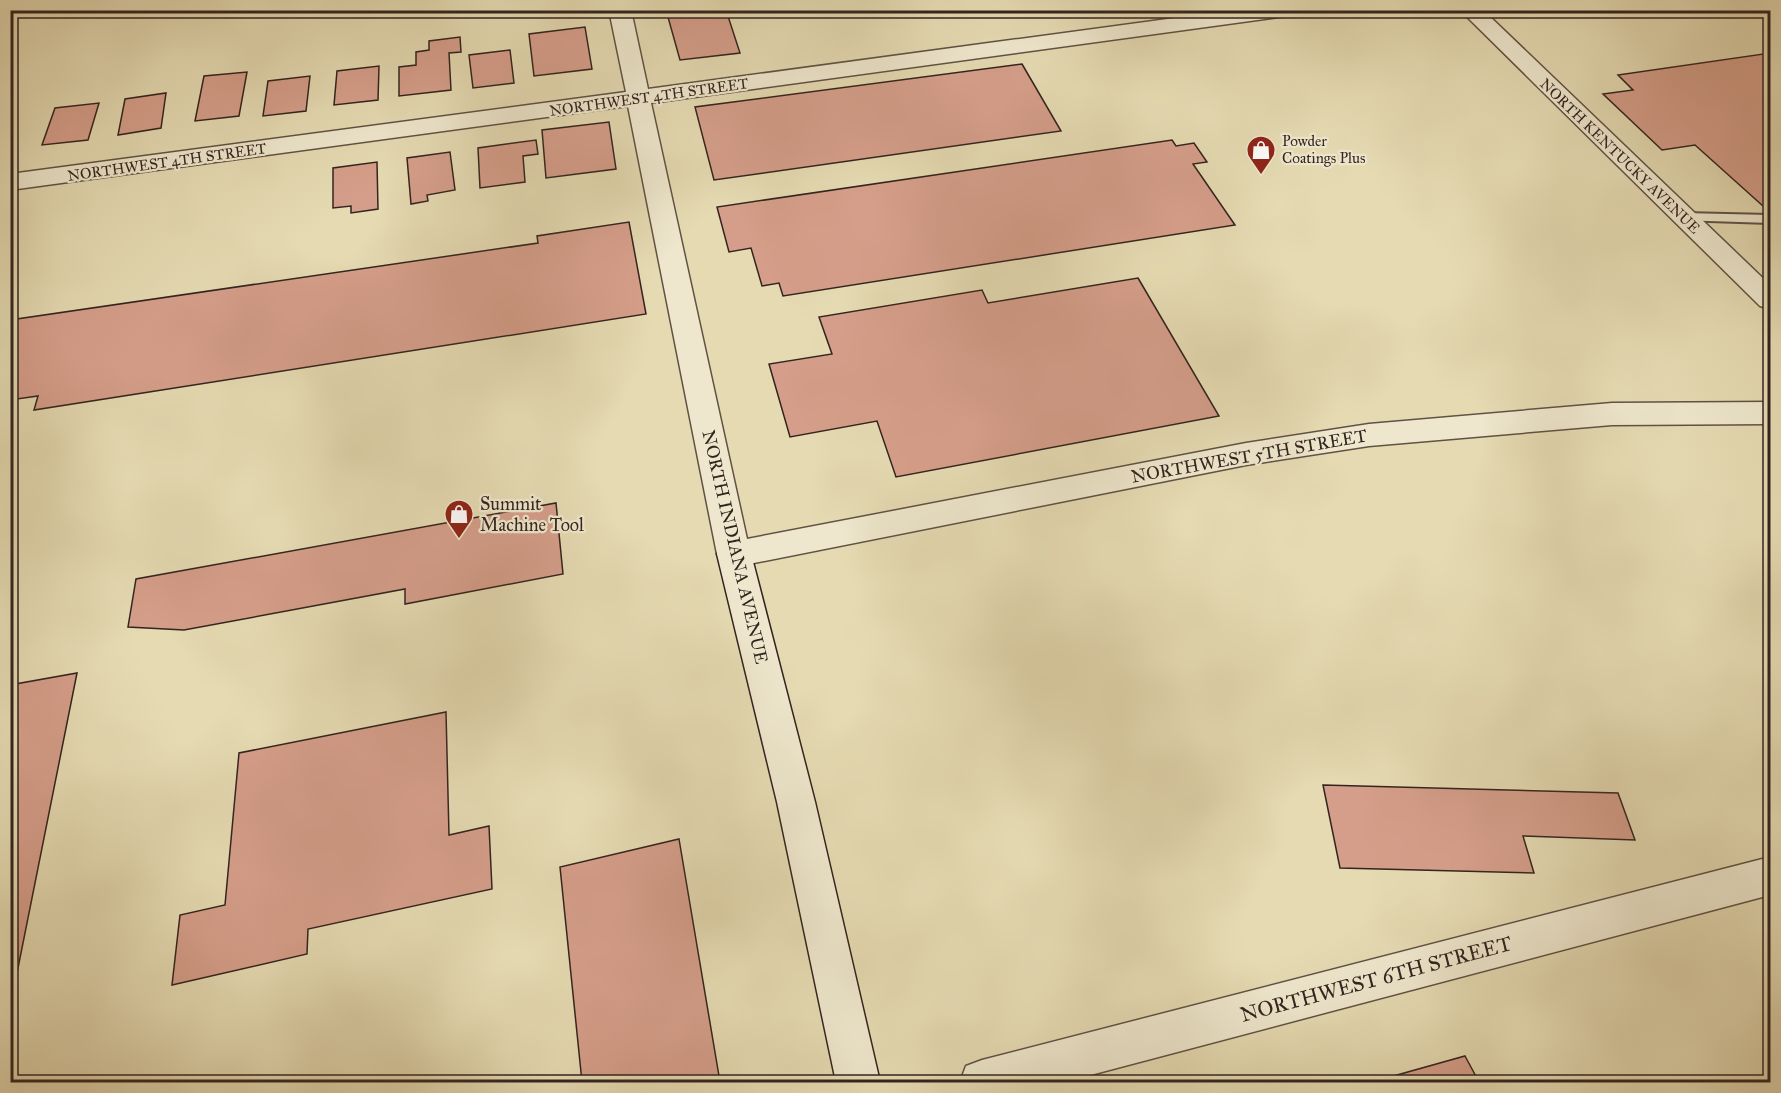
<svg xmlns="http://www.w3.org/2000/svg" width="1781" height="1093" font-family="'IM FELL Great Primer',serif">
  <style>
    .building { fill: #d59e8a; stroke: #33241f; stroke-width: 1.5 }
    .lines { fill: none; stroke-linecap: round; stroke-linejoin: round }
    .lane-casing { stroke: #605244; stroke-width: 4 }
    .street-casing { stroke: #605244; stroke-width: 3 }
    .secondary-casing { stroke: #33241f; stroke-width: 3 }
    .lane { fill: #eee7cd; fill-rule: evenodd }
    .street { fill: #eee7cd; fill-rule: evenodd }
    .secondary { fill: #eee7cd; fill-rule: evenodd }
    .labels { text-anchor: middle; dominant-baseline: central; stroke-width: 4.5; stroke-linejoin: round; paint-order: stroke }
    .far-street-label { font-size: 15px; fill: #33241f; stroke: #eee7cd }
    .far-poi-label { font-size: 15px; fill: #33241f; stroke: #eee7cd; text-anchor: start }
    .street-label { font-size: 18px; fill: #33241f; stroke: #eee7cd }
    .poi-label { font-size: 18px; fill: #33241f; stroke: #eee7cd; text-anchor: start }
    .near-street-label { font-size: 21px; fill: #33241f; stroke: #eee7cd }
  </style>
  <rect width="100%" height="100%" fill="#e5dab2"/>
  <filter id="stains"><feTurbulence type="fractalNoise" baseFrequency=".00333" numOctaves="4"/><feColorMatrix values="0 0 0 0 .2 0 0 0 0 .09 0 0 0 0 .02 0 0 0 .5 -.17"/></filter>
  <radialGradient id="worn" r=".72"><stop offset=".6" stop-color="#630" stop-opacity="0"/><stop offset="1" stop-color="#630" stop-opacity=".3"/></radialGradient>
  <!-- building -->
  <path class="building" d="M666,10H726L740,53L680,60Z
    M585,27L592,69L534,76L529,34Z
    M460,37L461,52L449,53L451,90L399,96V67L416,65V52L429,50V41Z
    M510,50L514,83L473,88L469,55Z
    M1770,53V206H1763L1695,145L1662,150L1603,94L1633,90L1618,75Z
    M1022,64L1061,131L714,180L695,107Z
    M379,66L378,100L334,105L337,71Z
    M247,72L239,116L195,121L204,76Z
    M310,76L306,111L263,116L268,81Z
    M166,93L161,128L118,135L125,99Z
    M99,103L88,140L42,145L55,108Z
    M609,122L616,169L546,178L542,130Z
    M536,140L538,154L523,156L525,182L480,188L478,148Z
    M1172,140L1176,146L1194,143L1207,162L1193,164L1235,225L783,296L779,283L762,286L751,248L729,252L717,207Z
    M450,152L455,190L427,195L428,201L411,204L407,158Z
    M377,162L378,209L351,213V206L333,208V168Z
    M629,222L646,314L34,410L38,396L10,400V320L538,243L537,236Z
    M1138,278L1219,416L896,477L877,421L790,437L769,364L832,354L819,317L982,290L988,303Z
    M556,503L563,574L405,604V589L184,630L128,627L136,579Z
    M77,673L10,1008V685Z
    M446,712L449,835L489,826L492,889L308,929L307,954L172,985L180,915L225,905L239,753Z
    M1323,785L1618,793L1635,840L1523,836L1534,873L1340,868Z
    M679,839L720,1082H582L560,867Z
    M1465,1056L1479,1082H1372Z"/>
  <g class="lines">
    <!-- lane casing -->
    <g class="lane-casing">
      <path id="lane" d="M1683,213L1770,215V223L1678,220V214Z"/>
    </g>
    <!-- street casing -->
    <g class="street-casing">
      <path id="street" d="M609,10H631L648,89L1234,10H1296L1294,15L1286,16L651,103L747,539L1246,443L1369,424L1612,403L1770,402V424L1612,425L1369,446L1246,465L734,567L722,563L717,554L628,106L10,190V174L626,92Z
        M1460,10H1483L1770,285V309L1760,306Z
        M1770,857V895L1064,1082H960L966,1066L982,1060Z"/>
    </g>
    <!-- secondary casing -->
    <g class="secondary-casing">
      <path id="secondary" d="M734,541L746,545L751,554L815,802L880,1082H836L777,802L717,554L722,545Z"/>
    </g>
    <!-- lane -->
    <use href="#lane" class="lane"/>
    <!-- street -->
    <use href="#street" class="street"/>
    <!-- secondary -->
    <use href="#secondary" class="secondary"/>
  </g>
  <!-- icons -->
  <defs>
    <g id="shop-pin" transform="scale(1.5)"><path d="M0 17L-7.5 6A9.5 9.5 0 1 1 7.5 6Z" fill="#8f2418" stroke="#eee7cd"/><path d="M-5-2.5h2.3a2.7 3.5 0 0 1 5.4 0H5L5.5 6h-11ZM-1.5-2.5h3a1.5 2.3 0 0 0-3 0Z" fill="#fff"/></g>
  </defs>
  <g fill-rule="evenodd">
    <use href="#shop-pin" x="1261" y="150"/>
    <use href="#shop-pin" x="459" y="514"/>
  </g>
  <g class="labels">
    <!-- far-street labels -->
    <g class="far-street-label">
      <text transform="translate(649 97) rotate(-8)">NORTHWEST 4TH STREET</text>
      <text transform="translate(1620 156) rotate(44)">NORTH KENTUCKY AVENUE</text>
      <text transform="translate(167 162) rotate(-8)">NORTHWEST 4TH STREET</text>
    </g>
    <!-- far-poi labels -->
    <g class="far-poi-label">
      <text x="1282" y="141">Powder<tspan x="1282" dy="17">Coatings Plus</tspan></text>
    </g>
    <!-- street labels -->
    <g class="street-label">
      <text transform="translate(1249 456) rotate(-10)">NORTHWEST 5TH STREET</text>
      <text transform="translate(735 547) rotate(77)">NORTH INDIANA AVENUE</text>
    </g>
    <!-- poi labels -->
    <g class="poi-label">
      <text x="480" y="504">Summit<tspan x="480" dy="21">Machine Tool</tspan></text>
    </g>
    <!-- near-street labels -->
    <g class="near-street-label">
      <text transform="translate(1376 979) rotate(-15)">NORTHWEST 6TH STREET</text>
    </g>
  </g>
  <!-- margin -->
  <rect width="1781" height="1093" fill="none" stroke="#e5dab2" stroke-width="36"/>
  <rect x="12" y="12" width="1757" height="1069" fill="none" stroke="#33241f" stroke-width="3"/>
  <rect x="18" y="18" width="1745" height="1057" fill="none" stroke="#33241f" stroke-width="1.5"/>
  <rect width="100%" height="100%" filter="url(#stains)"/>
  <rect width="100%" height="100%" fill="url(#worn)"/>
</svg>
